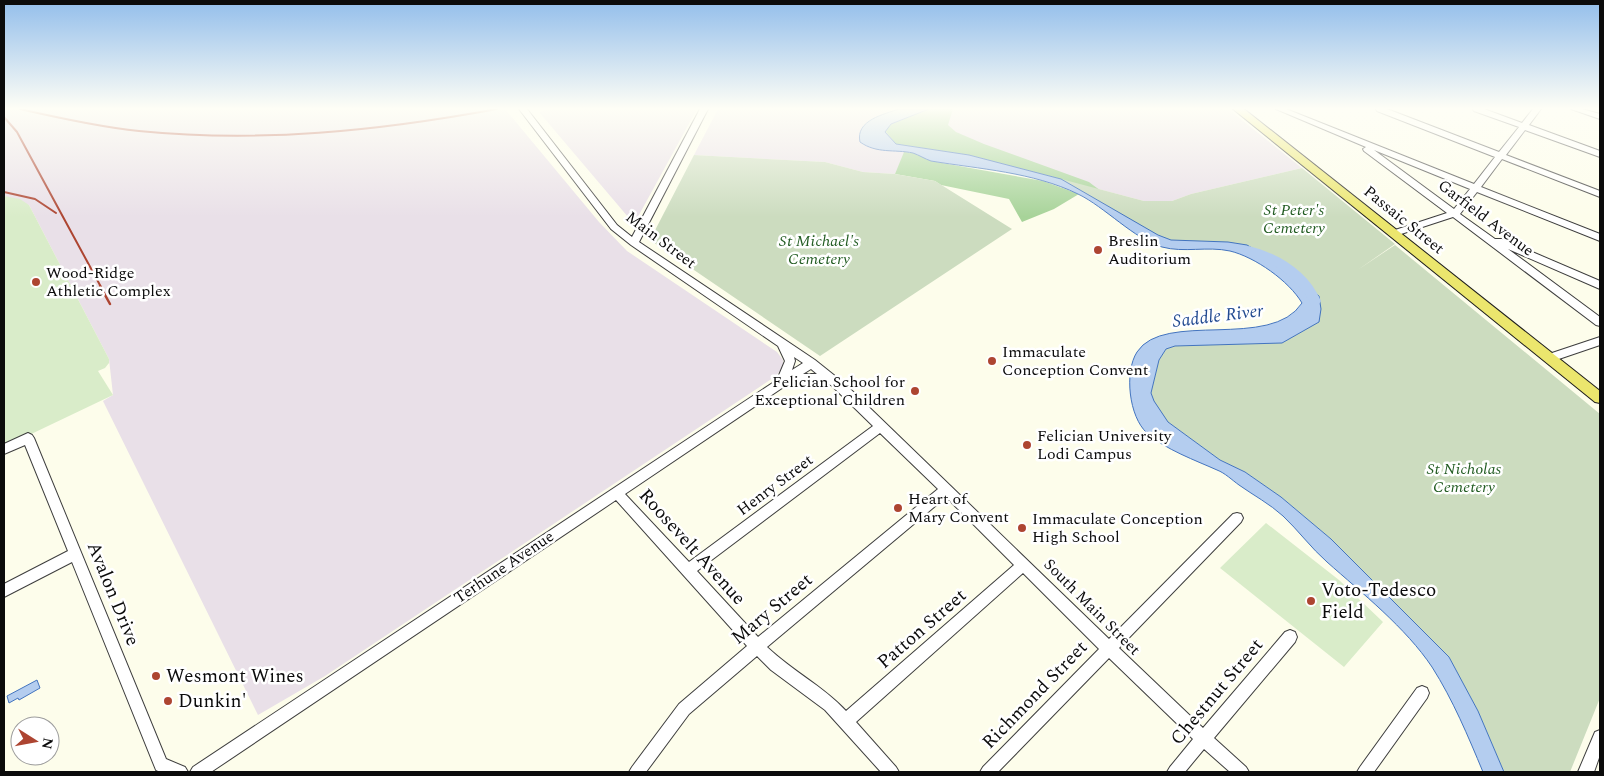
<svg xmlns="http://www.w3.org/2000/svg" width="1604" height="776" font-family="Spectral,serif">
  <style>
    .industrial { fill: #e9e0e8 }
    .forest { fill: #a7d399 }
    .cemetery { fill: #ccdcbf }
    .pitch { fill: #d9ecc9 }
    .water { fill: #b4cdef; stroke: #4374bf }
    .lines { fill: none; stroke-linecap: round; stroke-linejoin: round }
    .river { fill: #b4cdef; fill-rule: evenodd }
    .minor-casing { stroke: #3e3e3e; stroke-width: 2 }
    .major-casing { stroke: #1c1c1c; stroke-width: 2 }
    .minor { fill: #fff; fill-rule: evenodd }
    .major { fill: #ebe66d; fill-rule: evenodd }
    .rail-far1 { stroke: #ad4531; stroke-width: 2 }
    .rail { stroke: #ad4531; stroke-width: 2.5 }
    .poi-dot { fill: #ad4531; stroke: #fff; stroke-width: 2 }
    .labels { text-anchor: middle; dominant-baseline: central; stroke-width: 5; stroke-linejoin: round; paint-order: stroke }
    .park-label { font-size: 16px; font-style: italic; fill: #225c22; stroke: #fff }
    .street-label { font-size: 16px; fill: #0b0b0b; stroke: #fff }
    .poi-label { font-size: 16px; fill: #0b0b0b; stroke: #fff; text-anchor: start }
    .water-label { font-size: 18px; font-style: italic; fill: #214990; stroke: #fff }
    .near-street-label { font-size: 19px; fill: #0b0b0b; stroke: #fff }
    .near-poi-label { font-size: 19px; fill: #0b0b0b; stroke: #fff; text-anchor: start }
  </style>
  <rect width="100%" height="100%" fill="#fdfdeb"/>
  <!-- industrial -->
  <path class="industrial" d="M4,109H505L599,222L627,251L777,352L783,360V367L776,376L325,676L258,715L103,401L113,395L109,359L29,205L4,196Z
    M551,109H697L634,224L539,112Z
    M718,109H1228L1302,168L1191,194L1172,201H1144L912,140L895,174L863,172L825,162L694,155Z"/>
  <!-- forest -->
  <path class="forest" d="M929,109H953L948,125L956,132L984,144L1089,182C1103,193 1141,219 1157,224C1192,233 1229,232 1263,241C1296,249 1321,273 1347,294H1332L1347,338L1337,365L1286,352L1267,354L1241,426L1216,392L1215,359L1187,362L1166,349L1175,346L1282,343L1319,322L1321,309L1319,296L1286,268L1247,245L1228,242L1171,240L1158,235L1061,179L969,155L896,144L885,131L891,124Z
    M904,152L915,153L931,161L1043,181L1079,194L1054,209L1022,222L1009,199L941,185L935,181L895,174Z"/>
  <!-- cemetery -->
  <path class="cemetery" d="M694,155L825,162L863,172L895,174L935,181L1012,229L820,356L650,240Z
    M1302,168L1395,244L1359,269L1395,245L1600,414V698L1570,772H1504L1478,711L1449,657L1331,539L1281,497L1245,472L1220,460L1168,422L1153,401L1151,393L1159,360L1166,349L1175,346L1282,343L1319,322L1286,268L1247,245L1228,242L1171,240L1158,235L1061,179L1144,201H1172L1191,194Z"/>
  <!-- pitch -->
  <path class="pitch" d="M4,196L20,199L29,205L109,359V363L105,368L98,371L113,395L4,447Z
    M1266,523L1339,580L1383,622L1344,667L1220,568Z"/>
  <!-- water -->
  <path class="water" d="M899,109H929L891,124L885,132L896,144L969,155L1061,179L1158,235L1171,240L1228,242L1247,245L1286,268L1319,296L1321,309L1319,322L1282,343L1175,346L1166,349L1159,360L1151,393L1154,401L1168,422L1220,460L1245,472L1281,497L1331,539L1449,657L1478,711L1504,772H1483C1468,736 1453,700 1432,667C1406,628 1362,593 1327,562C1311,548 1298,530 1283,516C1270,504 1253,495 1239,485C1232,480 1225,473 1217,470C1197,461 1164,449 1147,433C1129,417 1124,372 1137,352C1164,310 1271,351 1302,303C1289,281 1255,257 1230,251C1207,246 1184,253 1162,247C1134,239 1105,207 1078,194C1033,172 979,169 931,161C925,159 919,155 913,153C894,149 877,154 860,142C855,120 885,114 899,109Z
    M37,680L40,688L19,700L18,698L9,703L7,696Z"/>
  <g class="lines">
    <!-- river -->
    <path class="river" d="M1249,246C1280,254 1308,271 1321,301L1319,304H1311C1294,274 1277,265 1245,253L1243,250Z"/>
    <!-- minor casing -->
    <g class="minor-casing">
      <path id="minor" d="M519,109H527L617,225L632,237L700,109H708L639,242L815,360L845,384L1109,639L1233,514L1237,513L1241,514L1243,518L1241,522L1119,648L1203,728L1285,632L1290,630L1295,632L1297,637L1295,642L1214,738L1246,767L1249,772H1230L1204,749L1185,772H1167L1170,767L1193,739L1109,658L998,772H980L983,767L1099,649L1023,573L856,722L896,767L899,772H881L825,710L771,670L757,656L689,714L646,772H629L632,767L679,704L747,646L616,500L211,772H190L193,767L777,380L785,361L778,346L631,245L611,229ZM794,357L803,363L792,370L795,361ZM811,369L817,374H803ZM810,381L831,385L873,426L689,562L625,494L788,384ZM880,433L938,489L758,637L697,571ZM946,497L1014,565L846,711C823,686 792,671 767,647Z
        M1276,109H1286L1474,184L1495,157L1377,111L1376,109H1387L1499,152L1519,127L1474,111L1473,109H1484L1522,123L1533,109H1541L1529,125L1600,151V157L1525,130L1506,155L1600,191V197L1502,159L1481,187L1600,234V241L1477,192L1460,214L1495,239H1502L1600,281V289L1508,249L1600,317V326L1596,325L1453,217L1398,235H1392V231L1447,213L1364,151L1363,149L1366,147ZM1374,150L1470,189L1454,209Z
        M1571,109H1582L1600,114V119Z
        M1600,337V345L1550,362L1545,358L1546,355Z
        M28,433L32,435L34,438L166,759L185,767L188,772H160L156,770L72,562L4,597V584L68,551L25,445L4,454V444Z
        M1422,686L1427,688L1429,693L1427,698L1374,772H1357L1360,767L1417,688Z
        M1600,730V755L1594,772H1578L1595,732Z"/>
    </g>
    <!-- major casing -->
    <g class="major-casing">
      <path id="major" d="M1233,109H1244L1600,391V403L1595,402Z"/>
    </g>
    <!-- minor -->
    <use href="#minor" class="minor"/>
    <!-- major -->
    <use href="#major" class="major"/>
    <!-- rail-far1 -->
    <path class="rail-far1" d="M20,109C59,118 99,127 139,131C260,143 378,131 497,109
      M4,117L17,132L101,287
      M4,192L35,199L56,213"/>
    <!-- rail -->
    <path class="rail" d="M100,286L110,304"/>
  </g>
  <!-- sky -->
  <linearGradient id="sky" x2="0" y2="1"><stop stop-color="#93beeb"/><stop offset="0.5" stop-color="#fefef6"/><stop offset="1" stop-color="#fefef6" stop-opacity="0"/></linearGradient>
  <rect width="1604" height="217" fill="url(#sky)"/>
  <!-- markers -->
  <g class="poi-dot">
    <circle cx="1098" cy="250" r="5"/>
    <circle cx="36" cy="282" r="5"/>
    <circle cx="992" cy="361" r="5"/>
    <circle cx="915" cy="391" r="5"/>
    <circle cx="1027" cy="445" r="5"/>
    <circle cx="898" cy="508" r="5"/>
    <circle cx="1022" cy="528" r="5"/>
    <circle cx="1311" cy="601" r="5"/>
    <circle cx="156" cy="676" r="5"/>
    <circle cx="168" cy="701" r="5"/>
  </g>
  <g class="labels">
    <!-- park labels -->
    <g class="park-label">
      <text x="1294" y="210">St Peter's<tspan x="1294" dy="18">Cemetery</tspan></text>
      <text x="819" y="241">St Michael's<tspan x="819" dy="18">Cemetery</tspan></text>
      <text x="1464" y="469">St Nicholas<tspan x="1464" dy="18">Cemetery</tspan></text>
    </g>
    <!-- street labels -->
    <g class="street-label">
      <text transform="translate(1486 218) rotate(37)">Garfield Avenue</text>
      <text transform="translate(1404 220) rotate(39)">Passaic Street</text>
      <text transform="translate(661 240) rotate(37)">Main Street</text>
      <text transform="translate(775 485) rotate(-37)">Henry Street</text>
      <text transform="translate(504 567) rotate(-34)">Terhune Avenue</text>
      <text transform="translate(1092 607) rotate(45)">South Main Street</text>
    </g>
    <!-- poi labels -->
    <g class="poi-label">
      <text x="1108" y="241">Breslin<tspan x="1108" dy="18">Auditorium</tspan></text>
      <text x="46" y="273">Wood-Ridge<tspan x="46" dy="18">Athletic Complex</tspan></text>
      <text x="1002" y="352">Immaculate<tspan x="1002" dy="18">Conception Convent</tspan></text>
      <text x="905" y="382" text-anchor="end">Felician School for<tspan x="905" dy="18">Exceptional Children</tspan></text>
      <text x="1037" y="436">Felician University<tspan x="1037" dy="18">Lodi Campus</tspan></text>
      <text x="908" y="499">Heart of<tspan x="908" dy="18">Mary Convent</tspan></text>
      <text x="1032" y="519">Immaculate Conception<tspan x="1032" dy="18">High School</tspan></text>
    </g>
    <!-- water labels -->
    <g class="water-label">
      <text transform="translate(1218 316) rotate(-7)">Saddle River</text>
    </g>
    <!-- near-street labels -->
    <g class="near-street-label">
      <text transform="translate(692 547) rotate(48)">Roosevelt Avenue</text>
      <text transform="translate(113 594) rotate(68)">Avalon Drive</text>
      <text transform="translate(772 609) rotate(-40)">Mary Street</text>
      <text transform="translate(922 629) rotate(-41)">Patton Street</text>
      <text transform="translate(1217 692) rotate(-50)">Chestnut Street</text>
      <text transform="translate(1035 695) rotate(-46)">Richmond Street</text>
    </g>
    <!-- near-poi labels -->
    <g class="near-poi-label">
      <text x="1321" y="590">Voto-Tedesco<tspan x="1321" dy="22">Field</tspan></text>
      <text x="166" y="676">Wesmont Wines</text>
      <text x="178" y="701">Dunkin'</text>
    </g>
  </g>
  <!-- border -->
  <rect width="1604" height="776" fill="none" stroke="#0b0b0b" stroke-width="10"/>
  <!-- north arrow -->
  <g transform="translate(35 741) rotate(101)"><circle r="24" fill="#ffffff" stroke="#9d9d9d"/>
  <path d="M0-4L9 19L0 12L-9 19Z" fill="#ad4531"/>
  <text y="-8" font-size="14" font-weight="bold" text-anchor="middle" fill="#0b0b0b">N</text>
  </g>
</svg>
